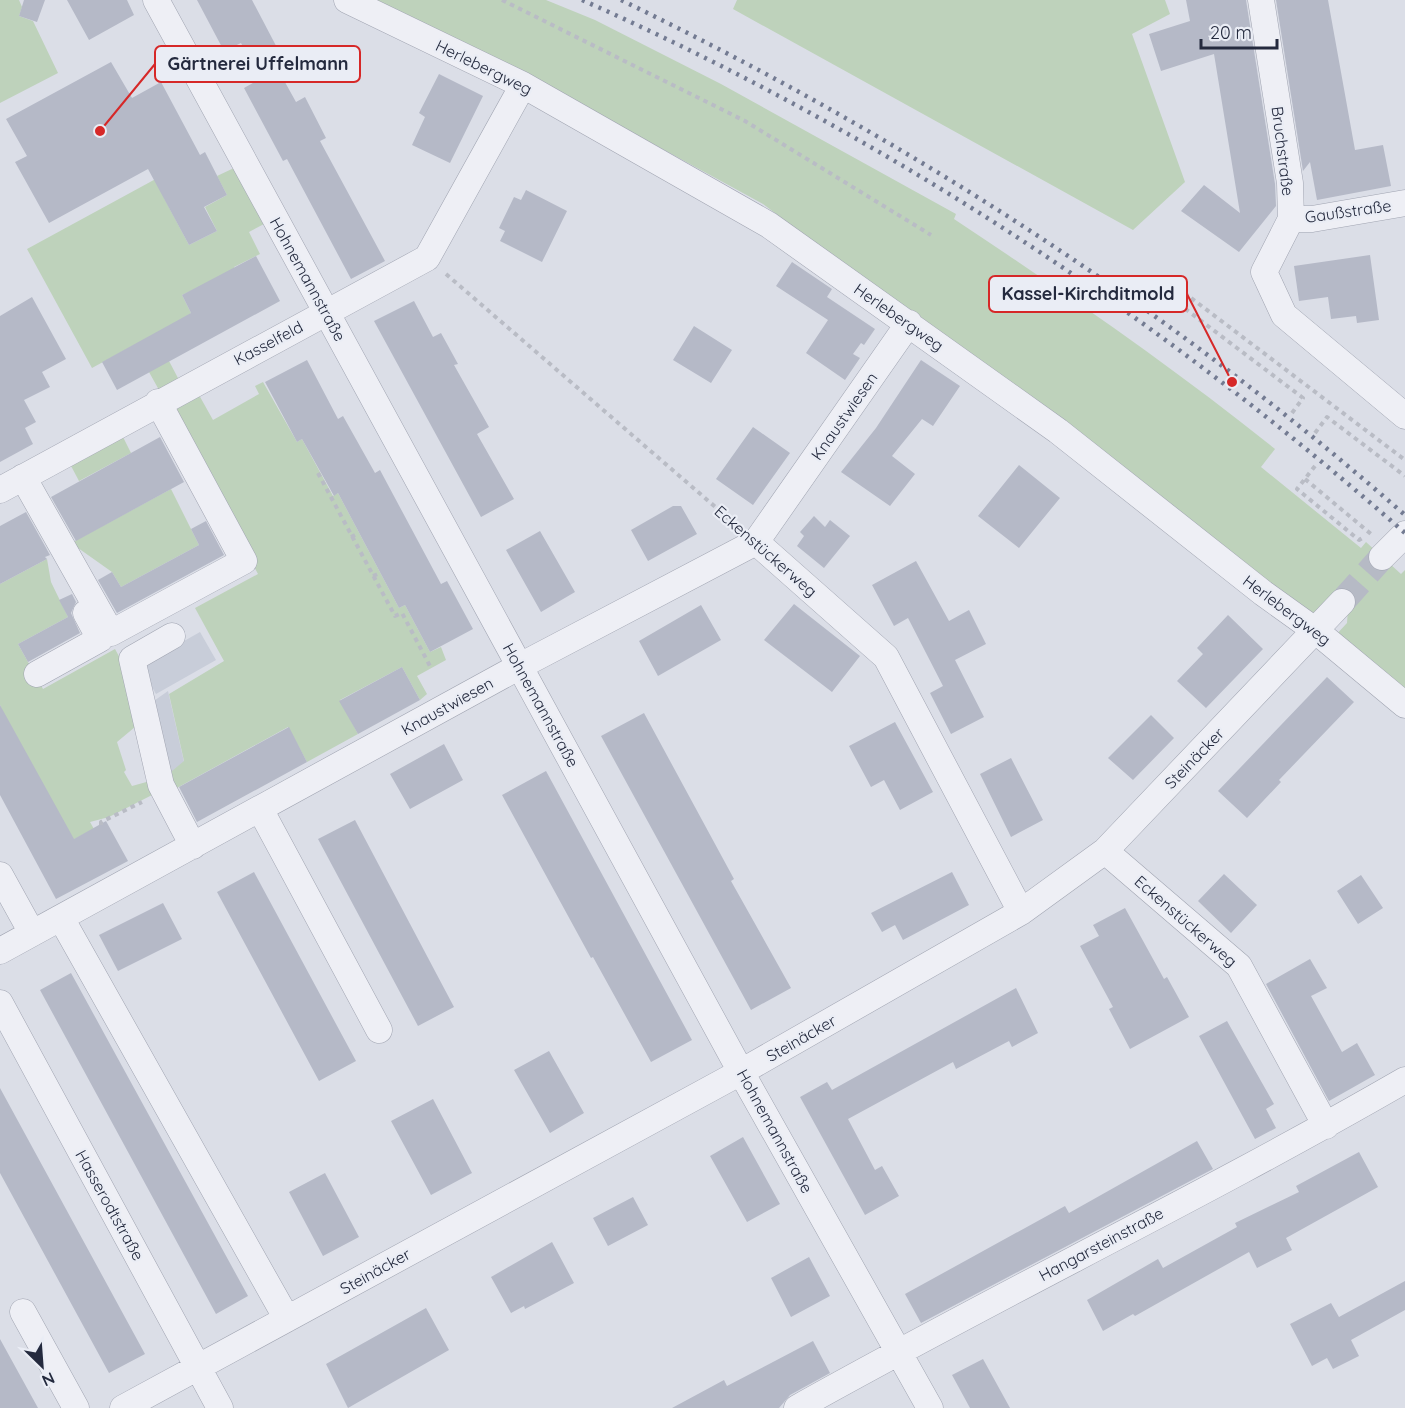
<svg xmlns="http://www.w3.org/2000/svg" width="1405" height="1408" font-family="Quicksand,sans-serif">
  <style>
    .built { fill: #c8cdd9 }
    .green { fill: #bed2bb }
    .building { fill: #b5b9c7 }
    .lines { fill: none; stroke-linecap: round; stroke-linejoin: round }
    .minor-tunnel { stroke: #b6bac5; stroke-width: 26; stroke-dasharray: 26 13; stroke-linecap: butt }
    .minor-casing { stroke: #a0a4b1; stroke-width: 27 }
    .path { stroke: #b9bcc5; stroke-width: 4; stroke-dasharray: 4.5 4.5; stroke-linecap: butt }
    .minor { stroke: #eeeff5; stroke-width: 26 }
    .rail { stroke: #737b92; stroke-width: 4.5; stroke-dasharray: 3 6; stroke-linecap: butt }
    .labels { text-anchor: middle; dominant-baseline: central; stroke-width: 4.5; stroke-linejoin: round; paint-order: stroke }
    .street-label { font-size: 16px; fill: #242a3e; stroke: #eaedf5 }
    .leader { fill: none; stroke: #d62828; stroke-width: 2 }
    .callout-dot { fill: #d62828; stroke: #eaedf5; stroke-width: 2 }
    .callout { fill: #eaedf5; stroke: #d62828; stroke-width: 2 }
    .callout-label { font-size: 18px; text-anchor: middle; font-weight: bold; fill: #242a3e }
  </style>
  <rect width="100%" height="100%" fill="#dbdee7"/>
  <!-- built -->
  <path class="built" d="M200,632L216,660L156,694L140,666Z
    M168,691L184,762L166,776L151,703Z"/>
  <!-- green -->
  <path class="green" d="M0,0H19L22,7L19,16L33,21L58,73L0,103Z
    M371,0H546L595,20L721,84L956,214L954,219C1064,292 1172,366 1275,449L1261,467L1361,548L1366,542L1401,574L1405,570V695L1334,637L1347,623L1348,609L1330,600L1309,616L763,204L516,69Z
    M737,0H1165L1170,14L1132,34L1185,182L1133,230L733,9Z
    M185,163L164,198L189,245L217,231L205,207L227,195L217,176L234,168L264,224L249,232L260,254L234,267L235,270L182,295L191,313L159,342L179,380L159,390L134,345L92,368L27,249Z
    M263,382L297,442L302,439L333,496L338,493L399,608L405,605L430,652L441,647L446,660L417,676L427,694L420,700L402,667L340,700L358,734L307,762L288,727L175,789L166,776L184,761L169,694L224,661L195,608L258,574L170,411L199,395L213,420L259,394L255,386Z
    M123,437L131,453L79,481L70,464Z
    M171,489L199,545L121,587L112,572L71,543Z
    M47,559L51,582L68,617L18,644L43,689L115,649L126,669L135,727L117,742L126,770L124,772L132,786L150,781L154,794L109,817L90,822L94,829L59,847L0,705V584Z"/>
  <!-- building -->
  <path class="building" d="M24,0H45L37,22L19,16Z
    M67,0H127L134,15L89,40Z
    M197,0H252L284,61L276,66L296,102L305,97L326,138L320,141L385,261L351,279L287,159L283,161L244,88L260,79L241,43L224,51Z
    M1186,0H1246L1275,184L1276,206L1239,252L1181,211L1204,185L1240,213L1214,54L1161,71L1149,34L1190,21Z
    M1276,0H1328L1355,150L1383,145L1391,186L1317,200L1310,162L1303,171Z
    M111,62L132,98L161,82L200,155L205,152L227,195L204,207L217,231L189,245L148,169L49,223L15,162L27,156L6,119Z
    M439,74L483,96L450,163L412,145L425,117L419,113Z
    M526,190L567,211L542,262L500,241L505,231L499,228L514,197L521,200Z
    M1370,255L1379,320L1357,323L1356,316L1331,319L1328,297L1299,301L1294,266Z
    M256,256L280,301L117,390L102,362L191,313L182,295Z
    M792,262L832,289L827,297L875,329L864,345L861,343L853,354L860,358L845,380L806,353L828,320L776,286Z
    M32,297L66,359L42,372L50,387L24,400L36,422L25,428L33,444L0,462V316Z
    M414,301L433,337L441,333L458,364L454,365L489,427L477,434L514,499L481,517L374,321Z
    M694,326L732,350L711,383L673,360Z
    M307,360L338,419L343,416L375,473L380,470L441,584L447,581L473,629L430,652L405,605L399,608L338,493L334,496L302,439L297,442L265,382Z
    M921,360L960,386L933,426L922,419L892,456L915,474L890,506L841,472L876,428Z
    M753,427L790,453L753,505L716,479Z
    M160,437L184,482L76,541L51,497Z
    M1019,465L1060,498L1019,548L978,516Z
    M673,506H681L697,534L648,561L631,530Z
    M26,512L50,555L45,557L47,559L0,584V526Z
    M814,516L825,527L830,520L850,536L824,568L797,546L804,536L800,532Z
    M206,521L224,555L117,613L98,580L112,572L121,587L199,545L191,529Z
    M540,531L575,592L541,612L506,550Z
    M916,561L949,621L969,610L986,644L955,660L984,717L951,734L930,693L943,686L908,618L894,626L872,585Z
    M72,594L76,602L71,613L80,633L28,662L18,644L68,617L59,600Z
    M794,604L860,656L832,692L764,640Z
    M701,605L721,640L658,676L639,641Z
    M1228,615L1263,649L1206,708L1177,681L1203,654L1197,648Z
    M402,667L420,700L358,734L339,701Z
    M1327,677L1354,702L1279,780L1281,782L1247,818L1218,791Z
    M0,705L74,839L106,821L128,861L56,899L0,795Z
    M644,713L734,879L731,881L791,988L751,1010L601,736Z
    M1151,715L1174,738L1133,780L1108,758Z
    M895,722L933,792L900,810L884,780L871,787L849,746Z
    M289,727L307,762L197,822L179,787Z
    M444,744L463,780L410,809L390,774Z
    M1011,758L1043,820L1011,837L980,774Z
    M546,771L692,1040L651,1062L593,957L591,958L502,795Z
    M355,820L454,1007L418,1026L318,839Z
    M254,872L356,1061L319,1081L217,892Z
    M952,872L969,905L903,940L895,925L882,932L871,913Z
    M1224,874L1257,905L1231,933L1198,901Z
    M1361,875L1383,908L1358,924L1337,891Z
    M163,903L182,939L118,971L99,935Z
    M1125,908L1164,979L1167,977L1189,1017L1130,1049L1109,1009L1113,1007L1080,946L1099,936L1093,925Z
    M1310,959L1327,988L1311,996L1342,1052L1357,1043L1375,1075L1329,1101L1266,984Z
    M71,973L248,1296L216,1314L40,990Z
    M1016,988L1038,1033L1012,1047L1009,1041L956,1069L953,1062L848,1119L875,1170L882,1166L899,1196L865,1215L800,1097L827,1082L832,1090Z
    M1227,1021L1274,1104L1266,1109L1276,1128L1255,1139L1199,1036Z
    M549,1051L584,1113L550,1133L514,1070Z
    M0,1088L145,1354L109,1373L0,1173Z
    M433,1099L472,1173L431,1195L391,1121Z
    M743,1137L780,1204L747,1222L710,1156Z
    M1197,1141L1213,1169L921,1323L905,1294L1065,1206L1069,1213Z
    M1359,1152L1378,1187L1286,1238L1292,1250L1257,1268L1249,1252L1135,1316L1133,1314L1103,1331L1087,1300L1158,1259L1163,1268L1237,1227L1235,1223L1299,1192L1296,1186Z
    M325,1173L359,1237L323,1256L289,1192Z
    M633,1197L648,1225L608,1246L593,1218Z
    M552,1242L574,1283L525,1309L524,1306L511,1313L491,1277Z
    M809,1257L830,1296L791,1317L771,1278Z
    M1405,1281V1310L1351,1340L1359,1356L1333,1369L1327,1358L1312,1366L1290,1324L1331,1303L1339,1317Z
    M426,1308L449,1350L348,1408L326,1364Z
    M0,1339L38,1408H0Z
    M813,1341L830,1373L790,1395L779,1408H672L724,1380L727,1386Z
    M983,1359L1010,1408H970L952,1375Z"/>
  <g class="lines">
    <!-- minor-tunnel -->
    <path class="minor-tunnel" d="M1342,602L1382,557"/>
    <!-- minor casing -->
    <g class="minor-casing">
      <path id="minor" d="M156,0L741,1072L930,1408
        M347,0L523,85L769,225L1058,431L1263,593L1316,631L1405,705
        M1261,0L1290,183L1291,219L1264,272L1284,315L1405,416
        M1291,219H1312L1405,203
        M23,477L111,633L244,561L158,402
        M0,490L427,258L523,85
        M756,542L886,657L1021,912
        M1382,557L1405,534
        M172,636L132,659L161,785L193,846
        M37,674L100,639L86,613
        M260,809L379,1030
        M1105,851L1239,966L1326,1126
        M0,875L32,933
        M61,918L287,1319
        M0,951L520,666L756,542L909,323
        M0,1003L220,1408
        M23,1312L76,1408
        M123,1408L741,1072L1021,912L1105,851L1342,602
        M797,1408C998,1295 1206,1195 1405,1080"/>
    </g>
    <!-- path -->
    <path class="path" d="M502,0L745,121L931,235
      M446,274L735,524
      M1292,413L1303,398L1159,289L1166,279L1405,460
      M1315,433L1327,417L1405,476
      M1315,466L1297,489L1359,540L1364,537
      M318,473L395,616L402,613L431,668
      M1305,479L1371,534
      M351,537L359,533
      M373,576L380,573
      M101,825V822L142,802"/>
    <!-- minor -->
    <use href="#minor" class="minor"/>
    <!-- rail -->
    <path class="rail" d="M582,0C881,132 1160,317 1405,533
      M621,0C904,137 1168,307 1405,515"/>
  </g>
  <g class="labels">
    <!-- street labels -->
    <g class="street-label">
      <text transform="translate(484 67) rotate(26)">Herlebergweg</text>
      <text transform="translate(1283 151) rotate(83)">Bruchstraße</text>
      <text transform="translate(1348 211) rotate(-8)">Gaußstraße</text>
      <text transform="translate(308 279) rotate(61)">Hohnemannstraße</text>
      <text transform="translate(899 317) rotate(35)">Herlebergweg</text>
      <text transform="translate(268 343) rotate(-28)">Kasselfeld</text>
      <text transform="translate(844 416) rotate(-55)">Knaustwiesen</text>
      <text transform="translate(766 551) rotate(41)">Eckenstückerweg</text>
      <text transform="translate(1287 610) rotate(37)">Herlebergweg</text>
      <text transform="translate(541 705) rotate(61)">Hohnemannstraße</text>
      <text transform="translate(447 706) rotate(-29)">Knaustwiesen</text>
      <text transform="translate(1194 758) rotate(-46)">Steinäcker</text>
      <text transform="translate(1186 921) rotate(41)">Eckenstückerweg</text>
      <text transform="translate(801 1038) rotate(-30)">Steinäcker</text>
      <text transform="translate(775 1131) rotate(61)">Hohnemannstraße</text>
      <text transform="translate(110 1205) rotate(61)">Hasserodtstraße</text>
      <text transform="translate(1101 1244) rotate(-28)">Hangarsteinstraße</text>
      <text transform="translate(375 1271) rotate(-29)">Steinäcker</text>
    </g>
  </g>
  <!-- callouts -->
  <path class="leader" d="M100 131L155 64M1232 382L1187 294"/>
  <g class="callout-dot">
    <circle cx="100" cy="131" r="6"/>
    <circle cx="1232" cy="382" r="6"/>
  </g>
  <g class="callout">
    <rect x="155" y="46" width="205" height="36" rx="6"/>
    <rect x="989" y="276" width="198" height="36" rx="6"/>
  </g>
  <g class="callout-label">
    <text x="258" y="70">Gärtnerei Uffelmann</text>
    <text x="1088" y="300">Kassel-Kirchditmold</text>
  </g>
  <!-- north arrow -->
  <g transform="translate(42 1366) rotate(155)" stroke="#eaedf5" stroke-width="4.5" paint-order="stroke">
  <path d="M0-4.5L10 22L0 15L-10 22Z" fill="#242a3e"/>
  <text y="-9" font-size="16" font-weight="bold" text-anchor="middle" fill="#242a3e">N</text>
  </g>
  <!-- scale -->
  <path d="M1201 39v9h76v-9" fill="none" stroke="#242a3e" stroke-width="3"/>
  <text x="1210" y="39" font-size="18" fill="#242a3e" stroke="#eaedf5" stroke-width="4.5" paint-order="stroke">20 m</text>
</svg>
